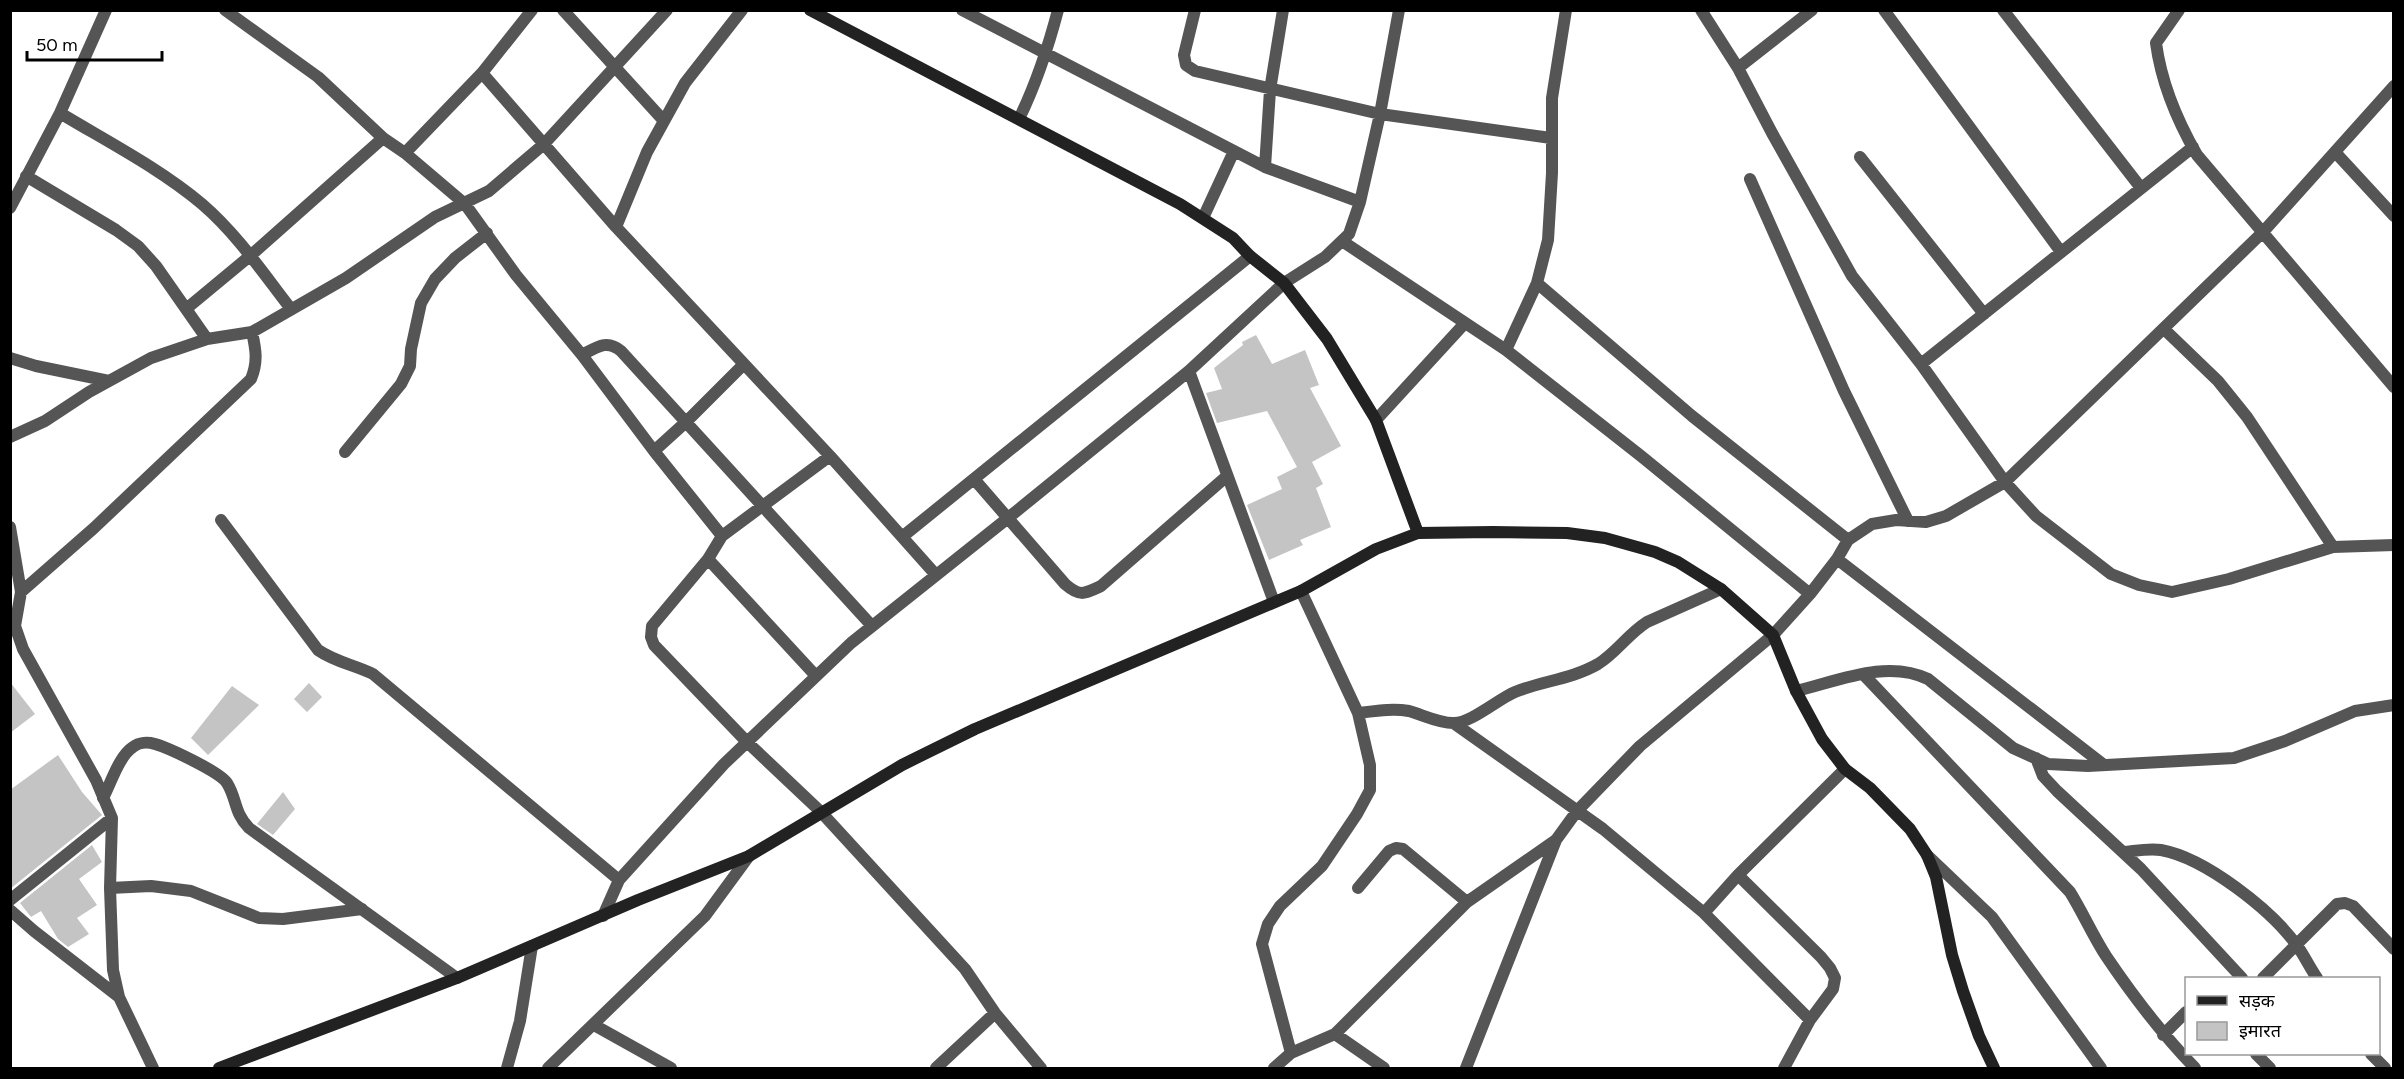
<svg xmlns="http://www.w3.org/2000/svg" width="2404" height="1079" font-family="Figtree,'Noto Sans Devanagari',sans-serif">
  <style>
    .building { fill: #c4c4c4 }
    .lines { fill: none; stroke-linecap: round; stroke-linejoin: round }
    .street { stroke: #555; stroke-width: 12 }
    .secondary { stroke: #222; stroke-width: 12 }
  </style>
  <rect width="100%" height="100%" fill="#fff"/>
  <!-- building -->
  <path class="building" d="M1256,335L1272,364L1305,350L1319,385L1310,388L1341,446L1312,462L1323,484L1316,488L1331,527L1300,540L1303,545L1269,560L1247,505L1282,489L1277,477L1297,467L1267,411L1217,423L1206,393L1222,389L1214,368L1243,345L1242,342Z
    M10,682L35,714L10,733Z
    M309,683L322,697L307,712L294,699Z
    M232,686L259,705L208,755L191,738Z
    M58,755L82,792L102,815L10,889V790Z
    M283,792L295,809L273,835L257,824Z
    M92,845L102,862L79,879L97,905L77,918L89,934L68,947L58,939L41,911L31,917L20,903Z"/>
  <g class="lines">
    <!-- street -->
    <path class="street" d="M225,10L318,77L383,138L405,153L465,204L516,275L582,355L654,451L722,536
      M563,10L664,121
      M962,10L1265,167L1360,202
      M1195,10L1184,55L1186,65L1195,71L1380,114L1551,138
      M1701,10L1738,68L1772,133L1852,276L1921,364L2005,482L2036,516L2111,574L2139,585L2172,592L2229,579L2333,547L2394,545
      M1884,10L2061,252
      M2003,10L2141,188
      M2179,10L2156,43C2161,81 2178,122 2197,155L2394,387
      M1738,68L1812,10
      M482,73L616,227L830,456L936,575
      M60,113C108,142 159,168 202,204C237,234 263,273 291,309
      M1019,119C1036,84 1048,48 1058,10
      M2335,152L2394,216
      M405,153L482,73L532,10
      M1860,157L1984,314
      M1265,167L1270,90L1283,10
      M26,176L116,230L138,246L156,266L207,339
      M1750,179L1844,391L1908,521
      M10,208L60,113L106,10
      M1203,218L1234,151
      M616,227L647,152L685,83L742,10
      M1342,241L1506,350L1641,456L1810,594
      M1537,283L1692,416L1848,540
      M186,309L250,256L383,138
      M2164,329L2218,381L2247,417L2333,547
      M1506,350L1537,283L1548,240L1552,173V98L1566,10
      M582,355C597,347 607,339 621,351L872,626
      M10,358L36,366L109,381
      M1921,364L2193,147
      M1189,371L1274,602
      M1376,420L1465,323
      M10,437L45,421L89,392L151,358L207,339L252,332L346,278L435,217L489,191L544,144L667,10
      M654,451L686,422L744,364
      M345,452L401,384L410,366L411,349L421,303L435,279L455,258L487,233
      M830,456L722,536L708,559L652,626L651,637L654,645L747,742L821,812L965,969L995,1013L1041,1068
      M974,479L1065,584C1080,597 1084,594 1101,586L1227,476
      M221,520L318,650C335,662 355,665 373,674L619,880
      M10,527L21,592L15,626L23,649L96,780L112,818L110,888L113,970L119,997L153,1068
      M902,537L1250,256
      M708,559L816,676
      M1837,559L2104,765
      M21,592L94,528L251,379C258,362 256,350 252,332
      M1863,674L2070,892C2083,913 2093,936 2106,956C2133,996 2162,1034 2195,1068
      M1796,691C1838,681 1887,659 1928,679L2013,748L2048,764L2088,766L2234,758L2285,741L2355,711L2394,705
      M1358,713C1375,711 1392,708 1409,711C1423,715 1439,723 1453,723C1470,724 1498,699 1515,692C1542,681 1572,679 1598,664C1616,653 1628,634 1647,622L1721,589
      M1455,724L1603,829L1704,913L1810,1020
      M2036,758L2043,776L2057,791L2141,869L2242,978
      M103,798C111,783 119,756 133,747C139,742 148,742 155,744C169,748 220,772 227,783C237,799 234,813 249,828L457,978
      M2124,852C2135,851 2149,848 2161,850C2205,858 2272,910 2298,947C2305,957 2310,968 2317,978
      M1927,855L1992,917L2101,1068
      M1738,875L1821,957L1830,968L1835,978L1833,989L1810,1020L1784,1068
      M110,888L151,886L191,891L259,918L283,919L362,909
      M1358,888L1389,851L1396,848L1403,849L1467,902
      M10,900L112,818
      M10,910L34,931L119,997
      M1704,913L1738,875L1845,769
      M603,916L619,880L724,764L851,643L1008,518L1189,371L1284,283L1325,257L1349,234L1360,202L1380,114L1399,10
      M2263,978L2337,904L2345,903L2353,906L2394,949
      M594,1025L671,1068
      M1335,1034L1384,1068
      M2163,1035L2186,1012
      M1291,1053L1262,944L1268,924L1280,906L1322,866L1357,814L1370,790V765L1358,713L1301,591
      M2256,1054L2270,1068
      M2371,1054L2385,1068
      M507,1068L520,1021L532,946
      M548,1068L705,916L749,856
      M936,1068L995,1013
      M1274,1068L1291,1053L1335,1034L1467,902L1556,840
      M1466,1068L1556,840L1577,811L1640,746L1773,635L1810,594L1837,559L1848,540L1872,524L1896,520L1926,522L1946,516L2005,482L2263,232L2394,86"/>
    <!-- secondary -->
    <path class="secondary" d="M810,10L1180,204L1233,238L1250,256L1284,283L1327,339L1376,420L1418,533
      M219,1068L457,978L638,900L749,856L902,765L975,729L1301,591L1376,549L1418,533L1493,532L1567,533L1605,538L1655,552L1678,562L1721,589L1773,635L1796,691L1822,739L1845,769L1870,788L1910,829L1927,855L1936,877L1952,955L1963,991L1979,1036L1994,1068"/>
  </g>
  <!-- border -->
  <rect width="2404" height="1079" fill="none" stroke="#000000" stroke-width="24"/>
  <!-- legend -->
  <rect x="2185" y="977" width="195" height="78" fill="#ffffff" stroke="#999999" stroke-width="1.5"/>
  <rect x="2197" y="996" width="30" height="9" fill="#222222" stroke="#999999" stroke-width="1.5"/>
  <text x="2239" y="1007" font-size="18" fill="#000000">सड़क</text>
  <rect x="2197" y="1022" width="30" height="18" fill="#c4c4c4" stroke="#999999" stroke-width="1.5"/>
  <text x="2239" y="1037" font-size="18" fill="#000000">इमारत</text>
  <!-- scale -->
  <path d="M27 51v9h135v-9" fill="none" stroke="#000000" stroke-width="3"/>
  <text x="36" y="51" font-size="18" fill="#000000" stroke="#ffffff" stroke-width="4.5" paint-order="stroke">50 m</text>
</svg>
